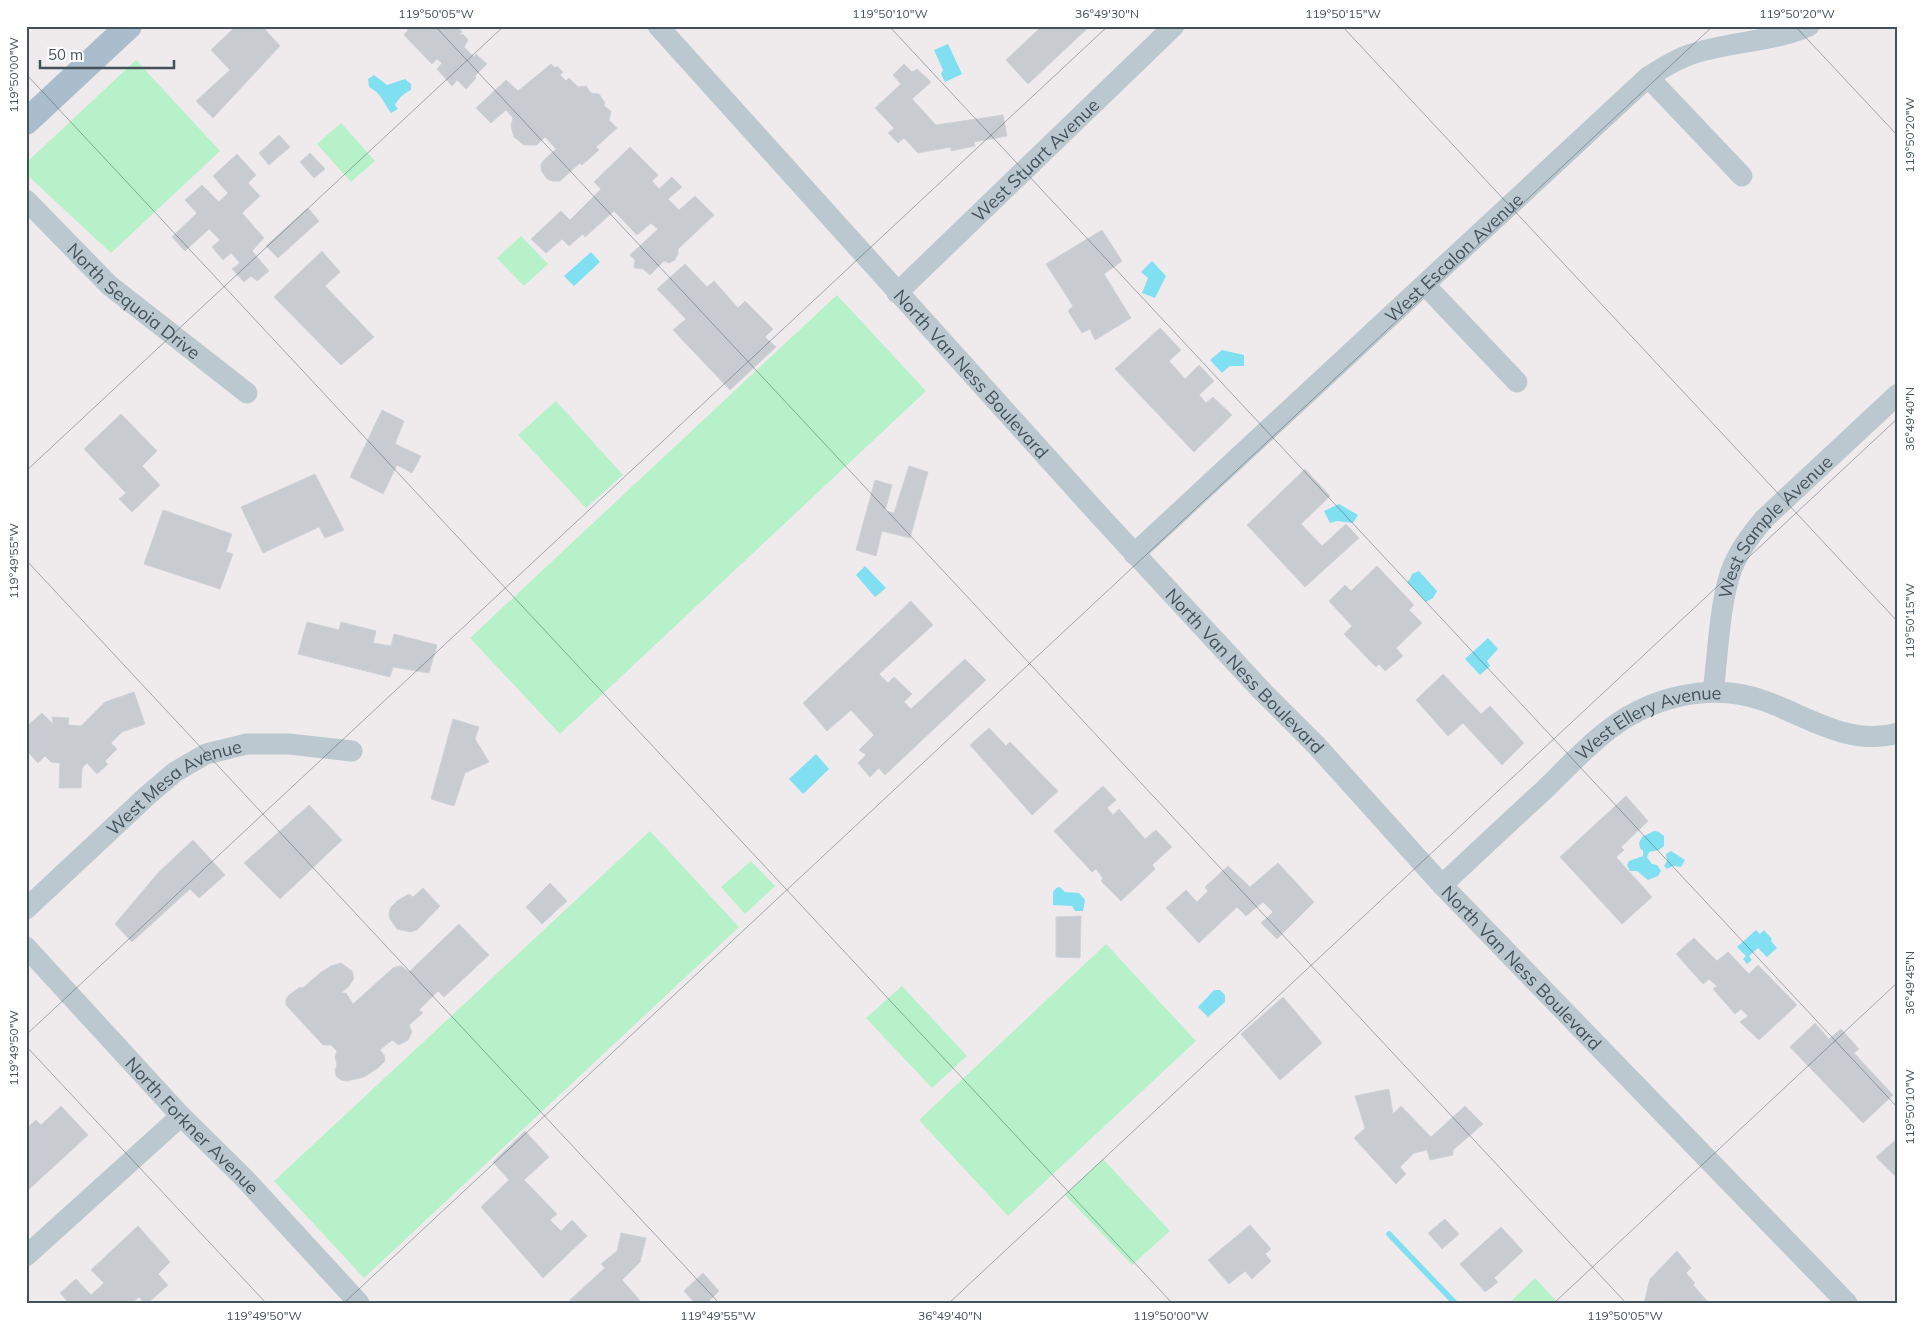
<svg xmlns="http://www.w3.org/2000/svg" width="1924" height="1329" font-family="Mulish,sans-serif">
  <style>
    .green { fill: #b6f1c9 }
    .water { fill: #80dff1 }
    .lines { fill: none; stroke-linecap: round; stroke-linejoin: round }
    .stream { stroke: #80dff1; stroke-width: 5.5 }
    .building { fill: #c8ccd1; stroke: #cfd2d8 }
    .minor { stroke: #bbc8d0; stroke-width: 21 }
    .major { stroke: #a9bdcd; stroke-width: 26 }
    .ticks { fill: none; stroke: #43515a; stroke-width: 1; stroke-opacity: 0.45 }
    .labels { text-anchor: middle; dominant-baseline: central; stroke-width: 4.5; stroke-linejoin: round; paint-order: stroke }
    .street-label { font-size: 18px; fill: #43515a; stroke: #fff }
    .neatline { fill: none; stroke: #43515a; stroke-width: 2 }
    .ticks-label { font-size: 12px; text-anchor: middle; fill: #43515a }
  </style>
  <rect width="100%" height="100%" fill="#efebec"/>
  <!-- green -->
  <path class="green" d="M136,60L220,151L111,253L26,174V163Z
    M341,123L375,161L351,182L317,144Z
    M521,236L548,264L524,286L497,258Z
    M837,295L926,391L560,734L470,638Z
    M556,401L623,475L586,508L518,435Z
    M650,831L739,927L364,1278L274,1181Z
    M751,861L775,886L745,914L721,887Z
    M1106,944L1196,1041L1008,1216L919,1120Z
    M902,986L967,1056L932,1088L866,1018Z
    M1103,1159L1170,1231L1132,1265L1065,1195Z
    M1535,1278L1558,1303H1509Z"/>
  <!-- water -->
  <path class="water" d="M948,44L962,74L945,82L941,74L943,70L934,50Z
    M374,75L387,85L405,79L411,84V90C404,93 399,98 395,105L398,109L391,113C383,102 381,93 369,87L368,79Z
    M591,252L600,262L574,286L564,276Z
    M1152,261L1166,276L1155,298L1142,293L1148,278L1141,272Z
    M1222,350L1244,355V366H1230L1222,373L1210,360Z
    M1339,504L1358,515L1353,523L1337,521L1330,523L1324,511Z
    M865,566L886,588L875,597L856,575Z
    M1419,571L1437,591L1433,598L1426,602L1407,582L1410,579L1412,574Z
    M1488,638L1498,649L1487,661L1490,666L1480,675L1465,659Z
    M816,754L829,769L803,794L789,779Z
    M1654,831L1659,832L1664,836V846L1659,850L1649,852L1647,857L1652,864L1657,865L1661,871L1658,876L1648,880L1637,871H1630L1627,865L1629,861L1643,856V851L1640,848L1639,843L1642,837Z
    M1671,851L1685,860L1681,867L1673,866L1667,869L1664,866L1667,861L1666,854Z
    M1060,887L1065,892L1079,893L1085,900L1083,911H1075L1072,906L1053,905V892L1056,888Z
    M1756,930L1760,934L1764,930L1772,939L1771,941L1777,948L1767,957L1758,948L1749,956L1752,960L1747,964L1743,959L1746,956L1737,947Z
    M1214,990H1220L1225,995V1002L1208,1017L1198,1007Z"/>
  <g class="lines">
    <!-- stream -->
    <path class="stream" d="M1389,1234L1455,1303"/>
  </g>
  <!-- building -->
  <path class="building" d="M236,26H262L280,46L213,118L196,101L230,70L211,50Z
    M405,26H457L462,32L459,34L464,35L468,40L464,47L474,57L476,54L487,64L475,76L476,78L466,89L457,80L452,86L437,69L442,63L437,59L432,64L404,35L408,30Z
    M1042,26H1090L1028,84L1006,60Z
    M551,64L555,68L557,66L563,72L560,75L566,81L569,78L578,87L586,86L591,93L599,94L605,103L604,106L611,111L609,120L617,128L596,147L599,150L582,165L580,163L560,181H552L547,179L541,170V164L545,159L556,149L545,137L537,145H524L514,137L511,126L513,118L506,110L491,123L476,108L506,80L518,91Z
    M904,64L912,72L917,69L931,82L912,99L936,125L1003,115L1007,136L974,142L975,146L951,151V147L918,153L904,138L898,143L888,133L894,128L875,108L901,84L893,75Z
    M279,135L290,147L269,165L259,153Z
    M630,147L658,175L652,181L659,189L672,177L682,187L668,199L679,210L695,196L714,215L678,249V254L675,260L669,263L664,261L650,275L643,269L634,268L635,260L630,255L658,229L651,223L637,235L614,211L585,237L583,234L569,246L562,239L546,253L531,239L561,211L570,220L601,189L594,182Z
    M310,153L325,169L314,178L300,162Z
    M237,154L256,175L248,183L260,196L242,213L264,238L252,251L269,271L257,281L251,276L244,282L232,269L240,263L231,253L223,260L212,247L220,240L209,229L185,251L172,237L197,213L185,200L202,185L219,202L228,193L213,176Z
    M308,208L319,221L278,258L266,246Z
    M1102,230L1122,261L1104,274L1131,318L1095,340L1090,329L1082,333L1068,311L1073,306L1046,264Z
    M322,251L340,272L325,286L374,337L341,365L274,297Z
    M685,264L707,287L714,281L738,308L745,301L773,329L765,337L776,347L730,390L673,330L686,319L657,289Z
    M1160,328L1181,350L1169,361L1185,379L1199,365L1214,381L1199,395L1206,403L1213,397L1232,415L1194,452L1115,369Z
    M382,410L404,421L395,444L421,456L412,473L397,465L383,494L350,477Z
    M121,414L157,451L142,466L160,485L132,512L119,499L126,493L84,449Z
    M909,466L928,472L910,538L882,531L876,556L856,550L875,480L892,485L885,511L894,513Z
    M1305,469L1330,496L1301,524L1322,546L1346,524L1359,538L1305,587L1247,525Z
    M315,474L344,530L325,538L319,527L263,553L241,507Z
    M163,510L232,534L226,552L233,554L220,589L144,564Z
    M1377,566L1414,605L1409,610L1422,623L1396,648L1403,656L1385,671L1379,664L1376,667L1344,634L1352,626L1329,601L1345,585L1351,591Z
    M911,601L933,625L879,674L888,683L894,677L912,694L904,702L911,709L965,659L986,680L885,775L879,768L870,777L858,763L866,755L859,750L874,735L851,710L827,731L803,703Z
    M307,622L339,630L341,622L376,631L373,643L391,646L394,634L437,645L429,673L393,667L390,677L298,654Z
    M1443,674L1481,714L1490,706L1524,743L1502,765L1463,723L1448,736L1416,700Z
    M134,692L145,724L122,732L111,743L117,749L105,761L108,764L97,774L87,763L82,768L81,788H59L60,763L51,762L45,756L38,763L29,753L26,755V727L42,713L53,724L52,717L69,718L68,725L81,726L105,702Z
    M453,719L479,727L475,739L489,762L465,773L454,806L431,799Z
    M989,728L1006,746L1010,742L1058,791L1032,815L970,745Z
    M1103,786L1116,800L1107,808L1113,815L1119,809L1145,839L1156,830L1172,847L1152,865L1155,869L1121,901L1101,881L1103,878L1096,869L1092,872L1054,831Z
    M1626,796L1648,821L1621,847L1624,850L1616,857L1652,897L1622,924L1560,857Z
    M309,805L342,840L280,899L244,863Z
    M193,840L225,875L199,898L190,889L132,942L115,924L158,873Z
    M1278,863L1314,902L1277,939L1261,923L1273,912L1263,902L1246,916L1237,907L1199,943L1166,908L1186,890L1197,902L1208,891L1205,887L1228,866L1250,887Z
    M550,883L567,901L542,924L526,907Z
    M423,888L440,906L417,930L410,932L397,929L390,919L389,913L391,907L397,901L409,894L413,897Z
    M1081,916L1080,958L1056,957V917Z
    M459,924L489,955L444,997L438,991L419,1010L423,1013L409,1025L412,1032L408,1040L399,1045L392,1040L380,1050L384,1055L385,1061L378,1068L364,1077L347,1081L341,1080L336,1076L335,1070L337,1065L335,1056L337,1051L331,1045H323L286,1005V999L289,995L300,987L303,988L320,973L331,966L341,963L352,971L354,978L349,986L341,993H346L353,1004L393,968L399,966L403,967L409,972Z
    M1694,938L1717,961L1728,952L1749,974L1758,965L1797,1005L1759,1040L1740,1022L1748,1016L1741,1009L1735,1014L1713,989L1717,986L1709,979L1703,984L1676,954Z
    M1283,997L1322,1043L1280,1080L1241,1034Z
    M1815,1023L1829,1039L1841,1029L1859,1049L1854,1053L1893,1095L1863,1123L1790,1047Z
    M1389,1089L1393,1114L1401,1106L1431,1137L1465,1106L1483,1124L1453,1150V1155L1430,1160L1427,1150L1414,1153L1400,1167L1406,1174L1396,1184L1354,1138L1365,1128L1355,1096Z
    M61,1106L88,1135L26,1192V1129L36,1120L41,1125Z
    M525,1131L549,1157L524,1180L557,1214L550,1220L561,1231L572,1220L587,1236L543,1278L481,1207L509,1180L493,1162Z
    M1898,1138V1179L1876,1157Z
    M1445,1219L1459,1234L1442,1249L1428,1233Z
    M1250,1225L1271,1249L1265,1254L1271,1261L1252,1279L1245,1271L1229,1284L1208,1260Z
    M138,1226L170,1262L158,1274L168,1285L148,1303H144L139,1297L132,1303H114L112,1301L110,1303H69L60,1293L76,1279L91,1295L104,1283L91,1270Z
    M1501,1227L1523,1251L1494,1278L1498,1282L1485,1292L1460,1264Z
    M621,1233L646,1238L640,1262L622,1280L642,1303H572L570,1300L605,1268L601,1264L617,1251Z
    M1677,1251L1691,1268L1686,1273L1695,1283L1693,1285L1709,1303H1644L1650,1279Z
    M703,1273L719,1291L707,1303H695L684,1291Z"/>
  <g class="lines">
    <!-- minor -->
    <g class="minor">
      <path id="s1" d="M658,26L1100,516L1261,690L1316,745L1442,885L1847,1303"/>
      <path d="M1648,77L1742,176"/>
      <path id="s2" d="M26,200L109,285L247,393"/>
      <path d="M1425,285L1517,382"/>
      <path id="s3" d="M897,293L1174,26"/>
      <path id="s4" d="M1134,554L1648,77C1661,69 1674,60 1689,55C1728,41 1771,43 1809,26"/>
      <path id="s5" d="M1713,692C1718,655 1719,609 1730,574C1737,553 1750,536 1764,519L1898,394"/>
      <path id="s6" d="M1442,885C1475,854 1508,823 1542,792C1562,773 1581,752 1602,735C1647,697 1710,681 1765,701C1808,717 1851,747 1898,733"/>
      <path id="s7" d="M26,909L148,795L175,772L206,754L247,744H289L352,751"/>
      <path id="s8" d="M26,947L181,1116L244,1178L359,1303"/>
      <path d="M26,1256L181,1116"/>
    </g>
    <!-- major -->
    <path class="major" d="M26,122L129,26"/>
  </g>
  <!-- ticks -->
  <path class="ticks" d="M435,26L1626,1303M889,26L1898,1108M1342,26L1898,622M1795,26L1898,136M26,74L1172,1303M26,471L504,26M26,560L719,1303M26,1035L1108,26M26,1046L266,1303M344,1303L1713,26M949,1303L1898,418M1554,1303L1898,982"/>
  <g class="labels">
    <!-- street labels -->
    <g class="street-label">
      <text stroke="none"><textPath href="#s3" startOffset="192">West Stuart Avenue</textPath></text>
      <text stroke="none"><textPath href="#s4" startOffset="436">West Escalon Avenue</textPath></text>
      <text stroke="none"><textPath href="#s2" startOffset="148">North Sequoia Drive</textPath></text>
      <text stroke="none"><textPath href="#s1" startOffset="468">North Van Ness Boulevard</textPath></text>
      <text stroke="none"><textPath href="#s5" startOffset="184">West Sample Avenue</textPath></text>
      <text stroke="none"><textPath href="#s1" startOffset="872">North Van Ness Boulevard</textPath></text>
      <text stroke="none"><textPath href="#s6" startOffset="268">West Ellery Avenue</textPath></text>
      <text stroke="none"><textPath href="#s7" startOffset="194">West Mesa Avenue</textPath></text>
      <text stroke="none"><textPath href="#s1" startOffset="1278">North Van Ness Boulevard</textPath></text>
      <text stroke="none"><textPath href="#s8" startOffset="244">North Forkner Avenue</textPath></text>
    </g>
  </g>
  <!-- border -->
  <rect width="1924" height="1329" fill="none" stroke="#ffffff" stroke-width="55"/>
  <!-- scale -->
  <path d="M40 60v8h134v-8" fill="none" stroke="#43515a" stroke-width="2.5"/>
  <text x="48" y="60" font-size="15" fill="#43515a" stroke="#ffffff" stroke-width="4" paint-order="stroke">50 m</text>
  <rect x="28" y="28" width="1868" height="1274" class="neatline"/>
  <g class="ticks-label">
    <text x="436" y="18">119°50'05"W</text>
    <text x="890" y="18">119°50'10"W</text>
    <text x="1107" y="18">36°49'30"N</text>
    <text x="1343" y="18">119°50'15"W</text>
    <text x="1797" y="18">119°50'20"W</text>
    <text transform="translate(14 75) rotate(-90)" y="4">119°50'00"W</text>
    <text transform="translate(1910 135) rotate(-90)" y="4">119°50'20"W</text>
    <text transform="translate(1910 419) rotate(-90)" y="4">36°49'40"N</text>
    <text transform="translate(14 561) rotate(-90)" y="4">119°49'55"W</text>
    <text transform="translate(1910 621) rotate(-90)" y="4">119°50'15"W</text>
    <text transform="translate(1910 983) rotate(-90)" y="4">36°49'45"N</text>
    <text transform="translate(14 1048) rotate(-90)" y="4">119°49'50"W</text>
    <text transform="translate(1910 1107) rotate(-90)" y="4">119°50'10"W</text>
    <text x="264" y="1320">119°49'50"W</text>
    <text x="718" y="1320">119°49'55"W</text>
    <text x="950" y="1320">36°49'40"N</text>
    <text x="1171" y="1320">119°50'00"W</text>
    <text x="1625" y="1320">119°50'05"W</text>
  </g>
</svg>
